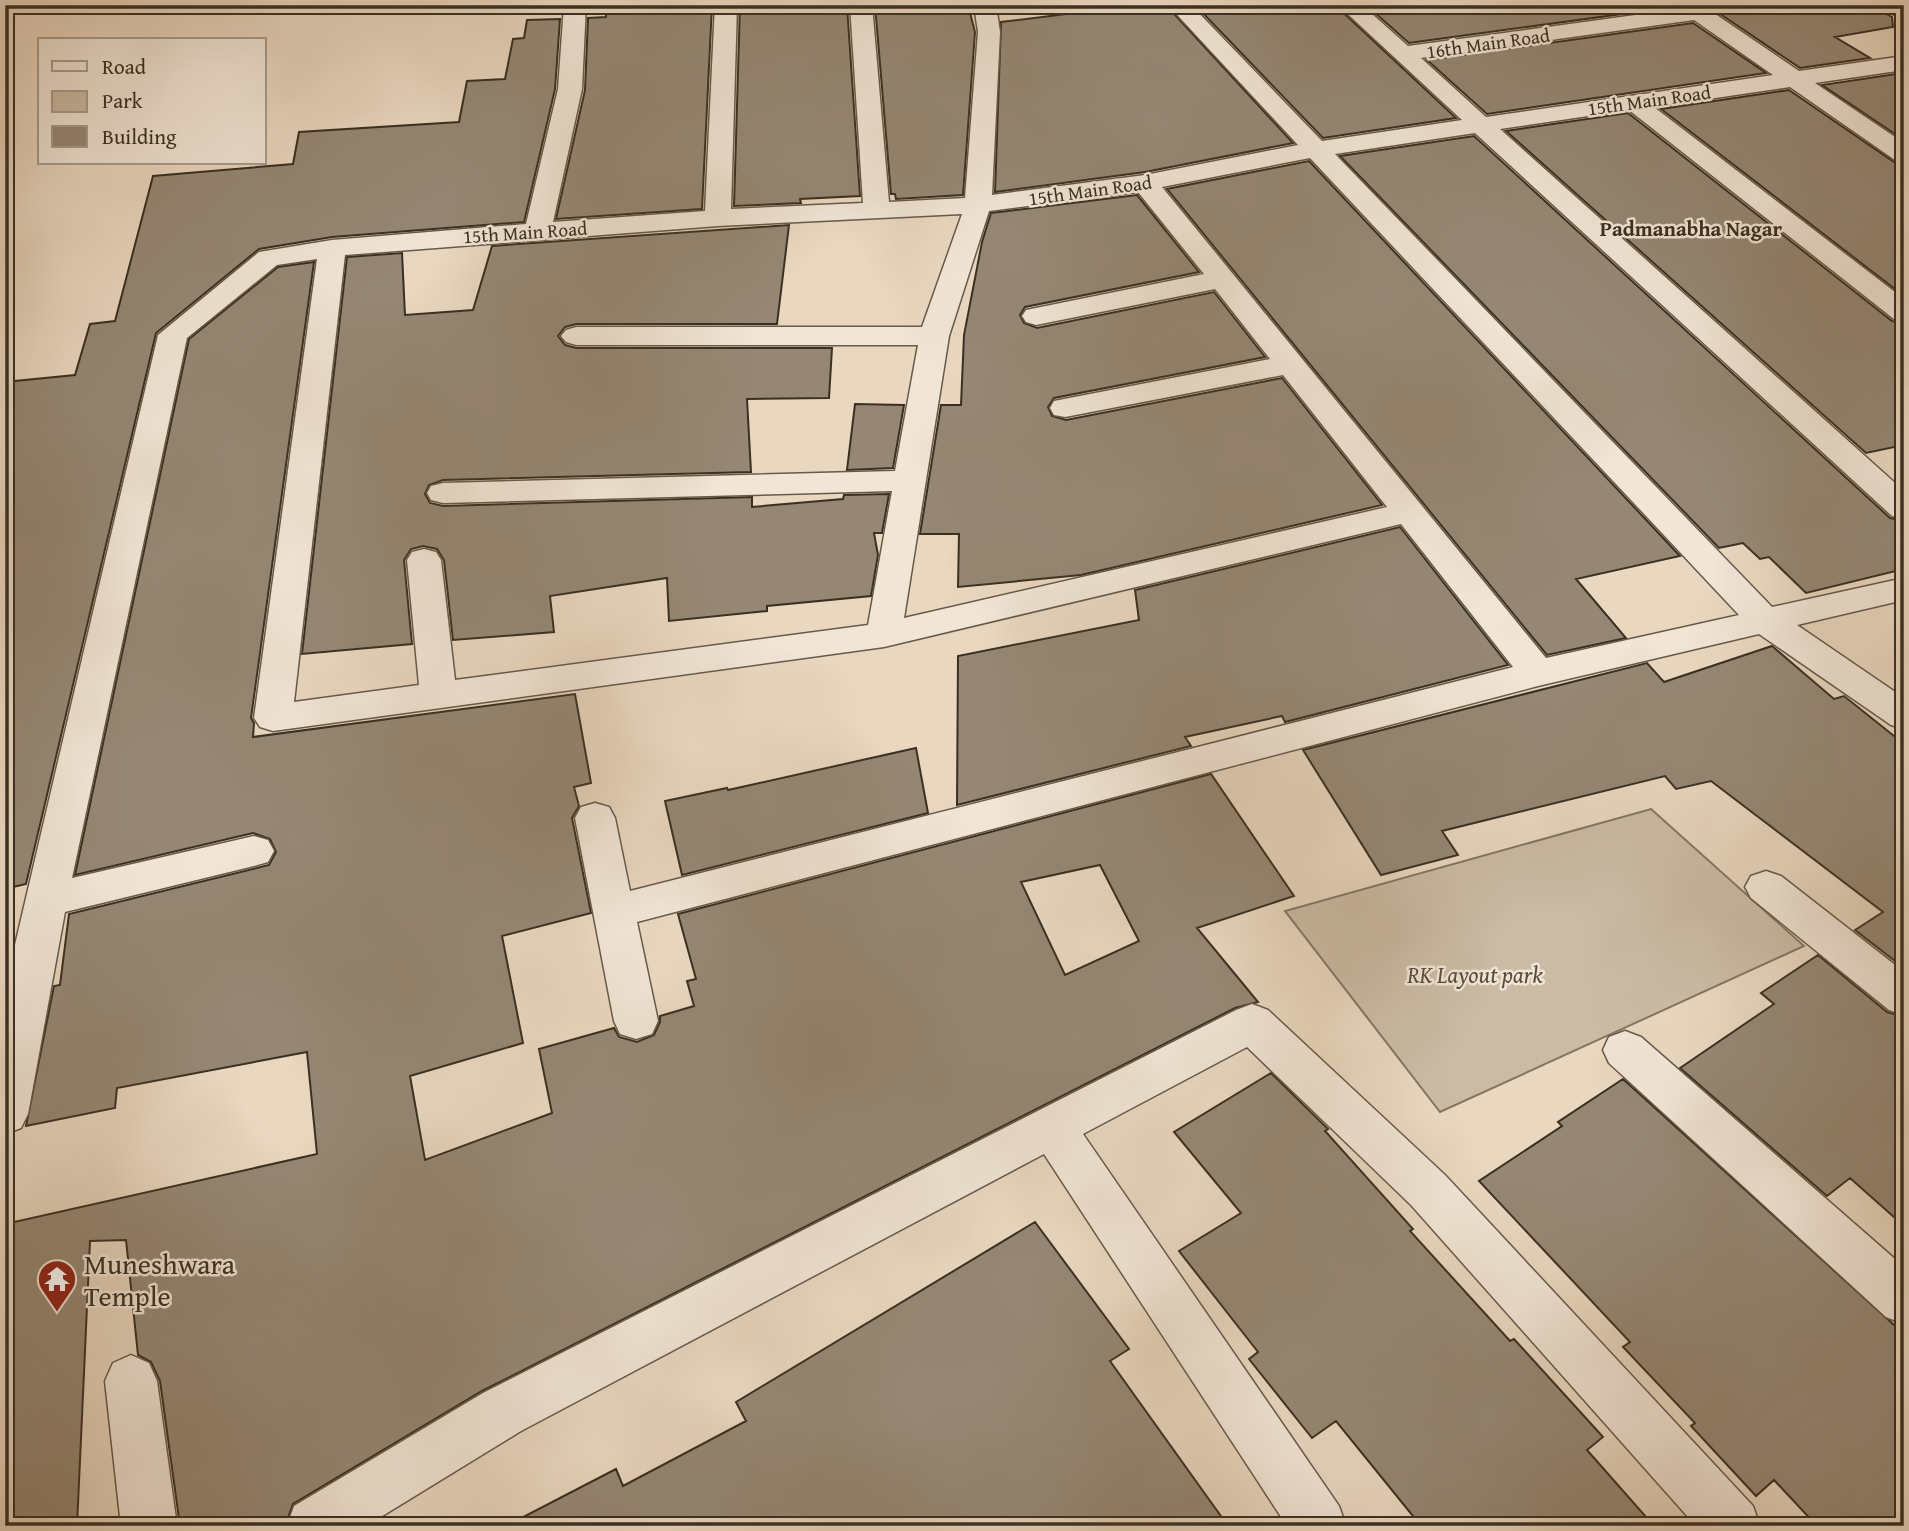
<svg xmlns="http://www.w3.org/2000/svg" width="1909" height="1531" font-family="'Gentium Book Plus',serif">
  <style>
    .green { fill: #cbbba5; stroke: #827664; stroke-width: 2 }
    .building { fill: #958774; stroke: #3a3022; stroke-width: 2; fill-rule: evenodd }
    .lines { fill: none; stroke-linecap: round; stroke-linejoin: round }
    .minor-casing { stroke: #665a4a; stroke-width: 3 }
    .minor { fill: #f1e5d6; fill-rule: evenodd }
    .labels { text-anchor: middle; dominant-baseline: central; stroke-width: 5; stroke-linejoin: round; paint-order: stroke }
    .far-street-label { font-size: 19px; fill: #3a3022; stroke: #f1e5d6 }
    .far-quarter-label { font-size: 21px; font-weight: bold; fill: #3a3022; stroke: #f1e5d6 }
    .park-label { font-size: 23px; font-style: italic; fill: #574c3c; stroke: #f1e5d6 }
    .near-poi-label { font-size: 28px; fill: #3a3022; stroke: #f1e5d6; text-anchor: start }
  </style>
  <rect width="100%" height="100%" fill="#e9d7c0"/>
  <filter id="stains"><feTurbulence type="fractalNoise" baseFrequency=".00286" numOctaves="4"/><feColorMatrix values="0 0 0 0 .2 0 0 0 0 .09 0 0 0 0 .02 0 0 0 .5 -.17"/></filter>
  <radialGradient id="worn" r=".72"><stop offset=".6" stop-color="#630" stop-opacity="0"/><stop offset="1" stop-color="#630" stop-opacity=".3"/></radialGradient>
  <!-- green -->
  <path class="green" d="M1651,809L1804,946L1440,1112L1285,911Z"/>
  <!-- building -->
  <path class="building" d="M606,5H712L702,209L556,219L585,90L588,18L606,17Z
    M740,5L847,6L860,196L800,199L801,203L734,206Z
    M875,5H968L975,32L963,195L896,199L895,194H891Z
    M1139,5H1166L1293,143L1145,172L995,192L1001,22Z
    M1195,5H1335L1456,118L1323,138Z
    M1366,5H1674V7L1409,43Z
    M1707,5H1879L1883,12L1892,17L1893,27L1835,37L1870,58L1800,68Z
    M560,19L555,89L524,222L332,237L259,249L156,333L26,884L5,889V382L75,375L90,324L115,321L153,176L293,164L299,132L459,122L467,81L505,79L513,39L524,38L527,20Z
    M1693,23L1766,73L1487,114L1427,60Z
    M1896,74L1904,78V140L1822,85Z
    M1789,90L1894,162L1904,164V296L1661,109Z
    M1628,113L1892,321L1904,324V445L1866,453L1506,131Z
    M1474,136L1890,518L1904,521V569L1806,593L1769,557L1760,559L1743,543L1719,548L1340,156Z
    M1309,161L1680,556L1576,579L1626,638L1547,655L1167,189Z
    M1137,195L1199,272L1025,307L1020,315L1024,323L1037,328L1214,292L1265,357L1054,398L1048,407L1052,416L1066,420L1282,378L1382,505L1081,575L958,587L959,534H920L941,405H961L964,335L982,242L991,213Z
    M789,225L777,324H576L565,327L558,336L565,345L576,348H832L829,398L747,399L751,472L443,480L429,485L425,494L430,503L443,506L752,497V507L843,499L844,495L889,494L882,533H874L878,555L871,596L767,606V611L669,621L667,578L550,596L554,632L453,640L444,560L437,549L423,546L411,549L404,560L412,644L302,654L347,257L402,253L405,315L473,310L492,246Z
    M314,262L251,718L254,723L253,737L575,694L591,783L574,787L579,806L572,818L591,913L502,936L523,1043L410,1076L425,1160L552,1113L539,1049L614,1028L619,1037L637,1042L654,1035L660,1022V1016L694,1006L687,981L696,979L678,914L1211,774L1294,896L1197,928L1258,1002L1235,1008L482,1391L293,1504L285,1526H180L160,1381L151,1362L138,1355L126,1240L90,1241L77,1526H5V1224L317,1154L307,1052L117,1088L115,1108L26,1126L54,986L60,985L69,914L269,865L276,852L270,839L253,833L75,875L189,339L278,267ZM1100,865L1139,941L1065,975L1021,882Z
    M855,404L904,405L893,468L847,470Z
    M1400,527L1508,665L1285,722L1282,716L1185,737L1191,746L957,805L958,656L1139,620L1135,590Z
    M1772,646L1834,699L1844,696L1904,744V968L1855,930L1883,912L1711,781L1676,789L1665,776L1442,831L1458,855L1381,875L1303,750L1647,663L1664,682Z
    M916,748L928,813L682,875L665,801L727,788L728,790Z
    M1818,955L1887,1012L1904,1017V1226L1850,1178L1827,1196L1680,1068L1774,1004L1761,993Z
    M1271,1073L1328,1129L1325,1131L1413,1229L1410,1231L1510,1341L1514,1339L1603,1437L1587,1450L1654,1526H1421L1336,1421L1312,1438L1249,1359L1258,1352L1179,1251L1241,1213L1174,1132Z
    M1623,1079L1904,1334V1526H1817L1774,1480L1756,1496L1691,1426L1695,1423L1623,1347L1630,1342L1479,1181L1562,1126L1558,1122Z
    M1035,1222L1129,1349L1110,1361L1228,1526H506L616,1469L623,1486L746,1421L736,1402Z"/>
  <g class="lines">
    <!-- minor casing -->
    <g class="minor-casing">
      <path id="minor" d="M564,5H586L582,89L553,222L705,211L715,5H737L731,209L863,203L850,5H872L889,202L965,198L978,32L974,5H996L1000,32L992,195L1145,175L1298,145L1168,5H1191L1322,141L1462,120L1338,5H1362L1408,46L1679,9L1676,5H1702L1799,71L1904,56V70L1815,83L1904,143V162L1895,160L1790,87L1654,107L1904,299V322L1894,319L1629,110L1500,129L1904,491V519L1892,516L1475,133L1335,154L1772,607L1904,578V600L1797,625L1904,698V729L1891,725L1759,634L1538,686L637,922L658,1021L652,1034L636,1039L620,1034L614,1021L575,818L581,807L595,803L609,807L615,818L630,891L1513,667L1401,524L884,647L273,731L260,727L254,718L317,259L277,265L187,338L72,878L254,836L268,840L274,851L268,862L254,866L65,912L28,1114L21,1128L5,1134L7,979L158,335L259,252L332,240L526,224L558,89ZM1694,20L1773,75L1486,117L1421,58ZM1310,158L1739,615L1546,658L1162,187ZM1138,192L1204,274L1026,310L1022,316L1026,322L1036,325L1215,289L1270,359L1054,401L1050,408L1054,415L1065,417L1283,375L1387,507L904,618L949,336L989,211ZM962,214L922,327H576L566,330L561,336L566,342L576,345H918L895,471L443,483L431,486L427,493L431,500L443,503L892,491L868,625L455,680L441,560L436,552L424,549L412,552L407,560L419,685L294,702L345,255L718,226Z
        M1881,5H1904V19L1884,10Z
        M1766,871L1781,876L1904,972V1015L1889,1010L1751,898L1745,887L1751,876Z
        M1252,1004L1268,1010L1445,1175L1753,1506L1760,1526H1696L1411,1205L1247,1047L1083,1134L1339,1506L1346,1526H1287L1044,1154L521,1431L366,1526H287L294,1506L483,1393L1236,1010Z
        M1625,1031L1641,1037L1904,1267V1324L1886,1317L1609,1063L1603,1050L1609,1037Z
        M131,1355L149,1363L157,1381L177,1526H121L105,1381L113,1363Z"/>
    </g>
    <!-- minor -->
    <use href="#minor" class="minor"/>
  </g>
  <!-- icons -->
  <defs>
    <g id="temple-pin" transform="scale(2.0125)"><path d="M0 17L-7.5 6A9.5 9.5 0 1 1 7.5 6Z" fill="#8f2418" stroke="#f1e5d6"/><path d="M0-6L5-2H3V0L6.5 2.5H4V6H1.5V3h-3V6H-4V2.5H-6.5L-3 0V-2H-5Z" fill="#fff"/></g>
  </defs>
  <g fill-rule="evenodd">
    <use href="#temple-pin" x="57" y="1279"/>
  </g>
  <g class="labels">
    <!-- far-street labels -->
    <g class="far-street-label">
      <text transform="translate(1488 43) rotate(-8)">16th Main Road</text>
      <text transform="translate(1649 100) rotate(-8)">15th Main Road</text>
      <text transform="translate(1090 190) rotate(-8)">15th Main Road</text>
      <text transform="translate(525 232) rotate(-4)">15th Main Road</text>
    </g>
    <!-- far-quarter labels -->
    <g class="far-quarter-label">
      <text x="1691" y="228">Padmanabha Nagar</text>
    </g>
    <!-- park labels -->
    <g class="park-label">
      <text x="1475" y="974">RK Layout park</text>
    </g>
    <!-- near-poi labels -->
    <g class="near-poi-label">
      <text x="84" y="1263">Muneshwara<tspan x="84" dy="32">Temple</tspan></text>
    </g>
  </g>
  <!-- margin -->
  <rect width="1909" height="1531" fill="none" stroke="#e9d7c0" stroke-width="28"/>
  <rect x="7" y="7" width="1895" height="1517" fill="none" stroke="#3a3022" stroke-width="3.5"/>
  <rect x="14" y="14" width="1881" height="1503" fill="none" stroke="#3a3022" stroke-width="2"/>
  <!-- legend -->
  <rect x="38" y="38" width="228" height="126" fill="#f1e5d6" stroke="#a89d8e" stroke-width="2"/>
  <rect x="52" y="61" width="35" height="10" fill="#f1e5d6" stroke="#a89d8e" stroke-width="2"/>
  <text x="102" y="74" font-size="21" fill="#3a3022">Road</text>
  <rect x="52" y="91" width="35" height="21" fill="#cbbba5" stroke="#a89d8e" stroke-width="2"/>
  <text x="102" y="108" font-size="21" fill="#3a3022">Park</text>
  <rect x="52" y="126" width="35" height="21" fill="#958774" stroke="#a89d8e" stroke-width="2"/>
  <text x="102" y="144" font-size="21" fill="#3a3022">Building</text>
  <rect width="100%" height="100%" filter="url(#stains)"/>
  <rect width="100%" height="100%" fill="url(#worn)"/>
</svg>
